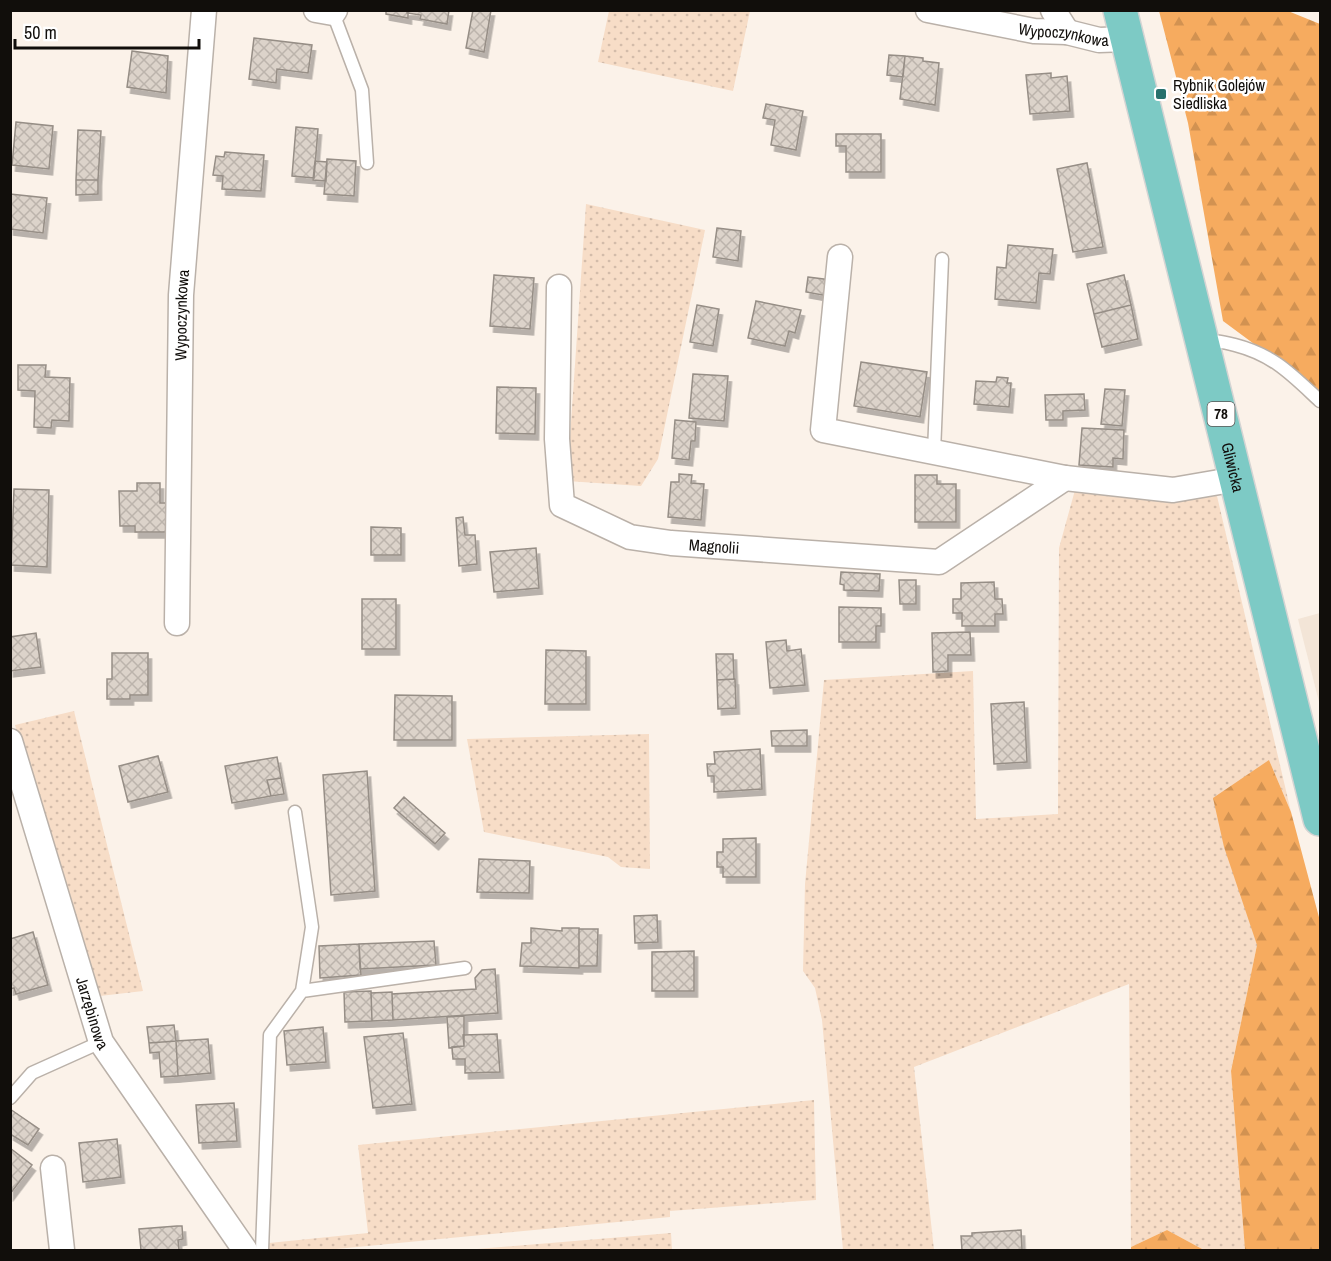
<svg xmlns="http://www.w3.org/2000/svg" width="1331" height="1261" viewBox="0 0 1331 1261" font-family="'Archivo Narrow',sans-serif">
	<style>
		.built { fill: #f3e5d7 }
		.grass { fill: url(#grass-dots) }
		.forest { fill: url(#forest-firs) }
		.building { fill: url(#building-cross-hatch); stroke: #968e86; stroke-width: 1.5; filter: url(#shadow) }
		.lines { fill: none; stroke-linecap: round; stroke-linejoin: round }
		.service-casing { stroke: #bab1a9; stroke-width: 15 }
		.minor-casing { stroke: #bab1a9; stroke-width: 27 }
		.primary-casing { stroke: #d4d4d3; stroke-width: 36 }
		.service { stroke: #fff; stroke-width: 12 }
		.minor { stroke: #fff; stroke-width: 24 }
		.primary { stroke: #7dcac5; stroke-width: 33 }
		.poi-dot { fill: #27716d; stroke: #fff; stroke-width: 2 }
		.labels { text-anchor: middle; stroke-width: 5; stroke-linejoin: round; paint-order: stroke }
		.shield { fill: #fff; stroke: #585654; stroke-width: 1.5 }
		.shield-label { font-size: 15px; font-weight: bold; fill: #110e0b }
		.street-label { font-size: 16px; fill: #110e0b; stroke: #fff }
		.poi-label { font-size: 16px; fill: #110e0b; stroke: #fff; text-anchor: start }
	</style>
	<defs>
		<pattern id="grass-dots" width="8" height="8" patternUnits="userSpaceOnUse" patternTransform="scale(1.5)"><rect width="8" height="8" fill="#f7ddc7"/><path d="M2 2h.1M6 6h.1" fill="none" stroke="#d3bcaa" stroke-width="1.8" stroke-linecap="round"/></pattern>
		<pattern id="forest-firs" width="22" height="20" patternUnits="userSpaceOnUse" patternTransform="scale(1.5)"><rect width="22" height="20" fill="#f6ab5f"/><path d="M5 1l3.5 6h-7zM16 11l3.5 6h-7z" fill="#d29251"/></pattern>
		<pattern id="building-cross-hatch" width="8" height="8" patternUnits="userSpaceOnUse" patternTransform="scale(1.5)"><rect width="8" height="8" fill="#dcd3ca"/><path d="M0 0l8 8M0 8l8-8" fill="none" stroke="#bcb4ac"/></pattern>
		<filter id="shadow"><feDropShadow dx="3.5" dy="6" stdDeviation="0" flood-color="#0004"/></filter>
	</defs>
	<rect width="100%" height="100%" fill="#fbf2e9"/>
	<path class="built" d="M 1320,613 L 1320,706 L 1298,619 Z"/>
	<path class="grass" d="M 609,11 L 750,11 L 733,91 L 598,62 Z
		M 586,204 L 705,230 L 658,459 L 641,486 L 567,481 Z
		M 1075,490 L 1176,500 L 1217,496 L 1291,812 L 1269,760 L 1257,945 L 1231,1071 L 1245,1250 L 1204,1250 L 1167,1230 L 1131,1247 L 1129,984 L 914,1067 L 934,1250 L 843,1250 L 822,1020 L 815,988 L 803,971 L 805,884 L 824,680 L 973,671 L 976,819 L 1058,814 L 1059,548 Z
		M 74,711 L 143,991 L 100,996 L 101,998 L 95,1000 L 15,725 Z
		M 649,734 L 650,869 L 621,867 L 608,857 L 484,832 L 467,739 Z
		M 814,1100 L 816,1200 L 670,1211 L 670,1217 L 326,1250 L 269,1250 L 269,1243 L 368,1233 L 358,1145 Z
		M 671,1233 L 672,1250 L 465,1250 Z"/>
	<path class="forest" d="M 1159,11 L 1288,11 L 1320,24 L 1320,393 L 1223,321 L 1188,123 Z
		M 1269,760 L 1291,812 L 1320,921 L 1320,1250 L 1245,1250 L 1231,1071 L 1257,945 L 1224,847 L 1213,798 Z
		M 1167,1230 L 1204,1250 L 1131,1250 L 1131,1247 Z"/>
	<path class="building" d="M 386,10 L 408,10 L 408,18 L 386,14 Z
		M 408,10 L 449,10 L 447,24 L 420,19 L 421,15 L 407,13 Z
		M 473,10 L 491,10 L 484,52 L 466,48 Z
		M 254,38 L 312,45 L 308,73 L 277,69 L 276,83 L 249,79 Z
		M 132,51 L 168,56 L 166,93 L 127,87 Z
		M 889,55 L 905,56 L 903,77 L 887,75 Z
		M 905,56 L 923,58 L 923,61 L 939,63 L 935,105 L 900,99 Z
		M 1051,73 L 1051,78 L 1067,76 L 1070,111 L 1030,114 L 1026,75 Z
		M 766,104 L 803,111 L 796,150 L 771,145 L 775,120 L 763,118 Z
		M 16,122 L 53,126 L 49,169 L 12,165 Z
		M 296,127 L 318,129 L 314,178 L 292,176 Z
		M 78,130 L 101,131 L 98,180 L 76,180 Z
		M 836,134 L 881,134 L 881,172 L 846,172 L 846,146 L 836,146 Z
		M 225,152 L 264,155 L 261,191 L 222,189 L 223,176 L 213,175 L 216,156 L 224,157 Z
		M 327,159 L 356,161 L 354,196 L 324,194 Z
		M 315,161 L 327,162 L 326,181 L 313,180 Z
		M 1087,163 L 1103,247 L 1073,252 L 1057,169 Z
		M 76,180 L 98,180 L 98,194 L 76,195 Z
		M 10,194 L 47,198 L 43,233 L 10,229 Z
		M 717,228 L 741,231 L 738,261 L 713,257 Z
		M 1008,245 L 1053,249 L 1050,274 L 1039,273 L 1036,303 L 995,299 L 997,267 L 1006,268 Z
		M 494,275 L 534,278 L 530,329 L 490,326 Z
		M 1124,275 L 1131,305 L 1094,314 L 1087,284 Z
		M 808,277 L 831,280 L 828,296 L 806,292 Z
		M 756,301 L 801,310 L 795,333 L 789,331 L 785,346 L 748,338 Z
		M 697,305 L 719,309 L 713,346 L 690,342 Z
		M 1131,305 L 1138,339 L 1102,347 L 1094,314 Z
		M 861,362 L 927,372 L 920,417 L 854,406 Z
		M 18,365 L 46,365 L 45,377 L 70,378 L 69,421 L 52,420 L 51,428 L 34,427 L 35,391 L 18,390 Z
		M 693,374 L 728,376 L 724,421 L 689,418 Z
		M 997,377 L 1008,378 L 1007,383 L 1011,383 L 1009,407 L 974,404 L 976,381 L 996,382 Z
		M 497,387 L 536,388 L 535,434 L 496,433 Z
		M 1105,389 L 1125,390 L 1122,426 L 1101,424 Z
		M 1084,394 L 1085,410 L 1063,411 L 1063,420 L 1046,420 L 1045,395 Z
		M 675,420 L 696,422 L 695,441 L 691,441 L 689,460 L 672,458 Z
		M 1082,428 L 1124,430 L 1123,459 L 1113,458 L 1113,467 L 1079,465 Z
		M 679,474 L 692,475 L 691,483 L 704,484 L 701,520 L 668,517 L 671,482 L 679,482 Z
		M 915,475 L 937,475 L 937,484 L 956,484 L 956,522 L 915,522 Z
		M 137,483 L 160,483 L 160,503 L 166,503 L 166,532 L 135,532 L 135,526 L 120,526 L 119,491 L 137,491 Z
		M 14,489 L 49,490 L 47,567 L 11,565 Z
		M 463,517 L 465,535 L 475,535 L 477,564 L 459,566 L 456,518 Z
		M 371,527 L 401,528 L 401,555 L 371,555 Z
		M 536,548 L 539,588 L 494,592 L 490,552 Z
		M 841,572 L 880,574 L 879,591 L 844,590 L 844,585 L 840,584 Z
		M 899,580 L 916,580 L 916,604 L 900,604 Z
		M 994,582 L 995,599 L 1002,599 L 1003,614 L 995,614 L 995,626 L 962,626 L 962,613 L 953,613 L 953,599 L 961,599 L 961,583 Z
		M 362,599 L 396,599 L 396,649 L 362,649 Z
		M 839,607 L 881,608 L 881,626 L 876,626 L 876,642 L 839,642 Z
		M 970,632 L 971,655 L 948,655 L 948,671 L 933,672 L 932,633 Z
		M 36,633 L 41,667 L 10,671 L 10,637 Z
		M 786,640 L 787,651 L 801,649 L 805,685 L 770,688 L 766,642 Z
		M 546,650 L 586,651 L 586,704 L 545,704 Z
		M 112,653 L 148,653 L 148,695 L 130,695 L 130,699 L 107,699 L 107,679 L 112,679 Z
		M 716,654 L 733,654 L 734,679 L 717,680 Z
		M 735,679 L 736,708 L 718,709 L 717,680 Z
		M 395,695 L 452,696 L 452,740 L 394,740 Z
		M 1024,702 L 1027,762 L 994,764 L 991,704 Z
		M 807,730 L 807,746 L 772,746 L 771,731 Z
		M 760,749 L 762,789 L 714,792 L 714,776 L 708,776 L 707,764 L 715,764 L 714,752 Z
		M 158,756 L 168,792 L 128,802 L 119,766 Z
		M 277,757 L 281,778 L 267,780 L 271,796 L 232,803 L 225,766 Z
		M 367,771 L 375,891 L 331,895 L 323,775 Z
		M 281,778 L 284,794 L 271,796 L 267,780 Z
		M 404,797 L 445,833 L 435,844 L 394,808 Z
		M 756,838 L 756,877 L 723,877 L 723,867 L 717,867 L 717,852 L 723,852 L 723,839 Z
		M 479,859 L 530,861 L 529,893 L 477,892 Z
		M 657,915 L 658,942 L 635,943 L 634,916 Z
		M 531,928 L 562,931 L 562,928 L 579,928 L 579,968 L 520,966 L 522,943 L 531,943 Z
		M 579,929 L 598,929 L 597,966 L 579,966 Z
		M 33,932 L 48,985 L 16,994 L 14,988 L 10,989 L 10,939 Z
		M 434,941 L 436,965 L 360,969 L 359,944 Z
		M 359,944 L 361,975 L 320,978 L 319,946 Z
		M 694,951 L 694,991 L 652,991 L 652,952 Z
		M 495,969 L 498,1013 L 393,1020 L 392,994 L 476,989 L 475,978 L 482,970 Z
		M 371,991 L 372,1021 L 345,1022 L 344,992 Z
		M 392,992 L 393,1020 L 372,1021 L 371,993 Z
		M 464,1016 L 464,1046 L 449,1048 L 447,1017 Z
		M 174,1025 L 176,1041 L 149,1043 L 147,1027 Z
		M 323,1027 L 326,1062 L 287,1065 L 284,1031 Z
		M 403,1033 L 412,1104 L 373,1108 L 364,1037 Z
		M 497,1034 L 500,1072 L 465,1073 L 465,1059 L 453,1059 L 452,1047 L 464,1046 L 463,1035 Z
		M 208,1039 L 211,1073 L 178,1076 L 176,1041 Z
		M 176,1041 L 178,1076 L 161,1077 L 159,1052 L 150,1053 L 149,1043 Z
		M 234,1103 L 237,1141 L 199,1143 L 196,1105 Z
		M 10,1109 L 39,1129 L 28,1145 L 10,1134 Z
		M 117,1139 L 121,1177 L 83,1182 L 79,1143 Z
		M 10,1148 L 32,1165 L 10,1194 Z
		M 177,1226 L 182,1226 L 183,1239 L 178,1240 L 179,1250 L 141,1250 L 139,1229 Z
		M 1021,1230 L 1022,1250 L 962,1250 L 961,1236 L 972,1236 L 972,1233 Z"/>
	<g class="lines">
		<defs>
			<path id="service" d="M 333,13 L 362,90 L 367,163
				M 1203,342 C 1215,340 1223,342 1235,345 C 1274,355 1292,375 1320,401
				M 934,452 L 942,259
				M 302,991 L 465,968
				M 10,1098 L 32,1073 L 101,1042
				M 262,1250 L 270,1035 L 302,991 L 312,927 L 295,812"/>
			<g id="minor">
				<path d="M 316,10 L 333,13 L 335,10"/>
				<path id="s1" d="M 928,10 L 1034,31 L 1067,32 L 1099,40 L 1127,39"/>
				<path d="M 1053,10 L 1067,32"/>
				<path d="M 840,257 L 823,430 L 1065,478 L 1173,490 L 1237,479"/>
				<path id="s2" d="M 559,287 L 557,439 L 562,505 L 630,537 L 671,543 L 939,562 L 1065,478"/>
				<path id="s3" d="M 177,623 L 181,295 L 204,10"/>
				<path id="s4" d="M 10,741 L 101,1042 L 245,1250"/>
				<path d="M 53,1168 L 62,1250"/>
			</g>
			<g id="primary">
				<path id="s5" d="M 1120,10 L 1320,819"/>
			</g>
		</defs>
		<use href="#service" class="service-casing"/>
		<use href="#minor" class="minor-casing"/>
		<use href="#primary" class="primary-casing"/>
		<use href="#service" class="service"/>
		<use href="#minor" class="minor"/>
		<use href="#primary" class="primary"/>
	</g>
	<rect class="poi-dot" x="1155" y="88" width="12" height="12" rx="3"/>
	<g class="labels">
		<rect class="shield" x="1207.5" y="402" width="27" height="24" rx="4.5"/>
		<g class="shield-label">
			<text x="1221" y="419">78</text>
		</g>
		<g class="street-label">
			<text dy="6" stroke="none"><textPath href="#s1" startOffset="138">Wypoczynkowa</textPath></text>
			<text dy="6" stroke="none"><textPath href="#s3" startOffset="308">Wypoczynkowa</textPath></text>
			<text dy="6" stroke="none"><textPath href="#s5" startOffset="471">Gliwicka</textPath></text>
			<text dy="6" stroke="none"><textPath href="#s2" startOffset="378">Magnolii</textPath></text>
			<text dy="6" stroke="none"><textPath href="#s4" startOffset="284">Jarzębinowa</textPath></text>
		</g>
		<g class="poi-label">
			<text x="1173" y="91">Rybnik Golejów<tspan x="1173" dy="18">Siedliska</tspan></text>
		</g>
	</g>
	<rect width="1331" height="1261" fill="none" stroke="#110e0b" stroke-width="24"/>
	<path d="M15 39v9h184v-9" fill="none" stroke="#110e0b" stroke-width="3"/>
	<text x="24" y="39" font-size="18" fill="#110e0b" stroke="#ffffff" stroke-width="4.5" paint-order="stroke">50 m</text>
</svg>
